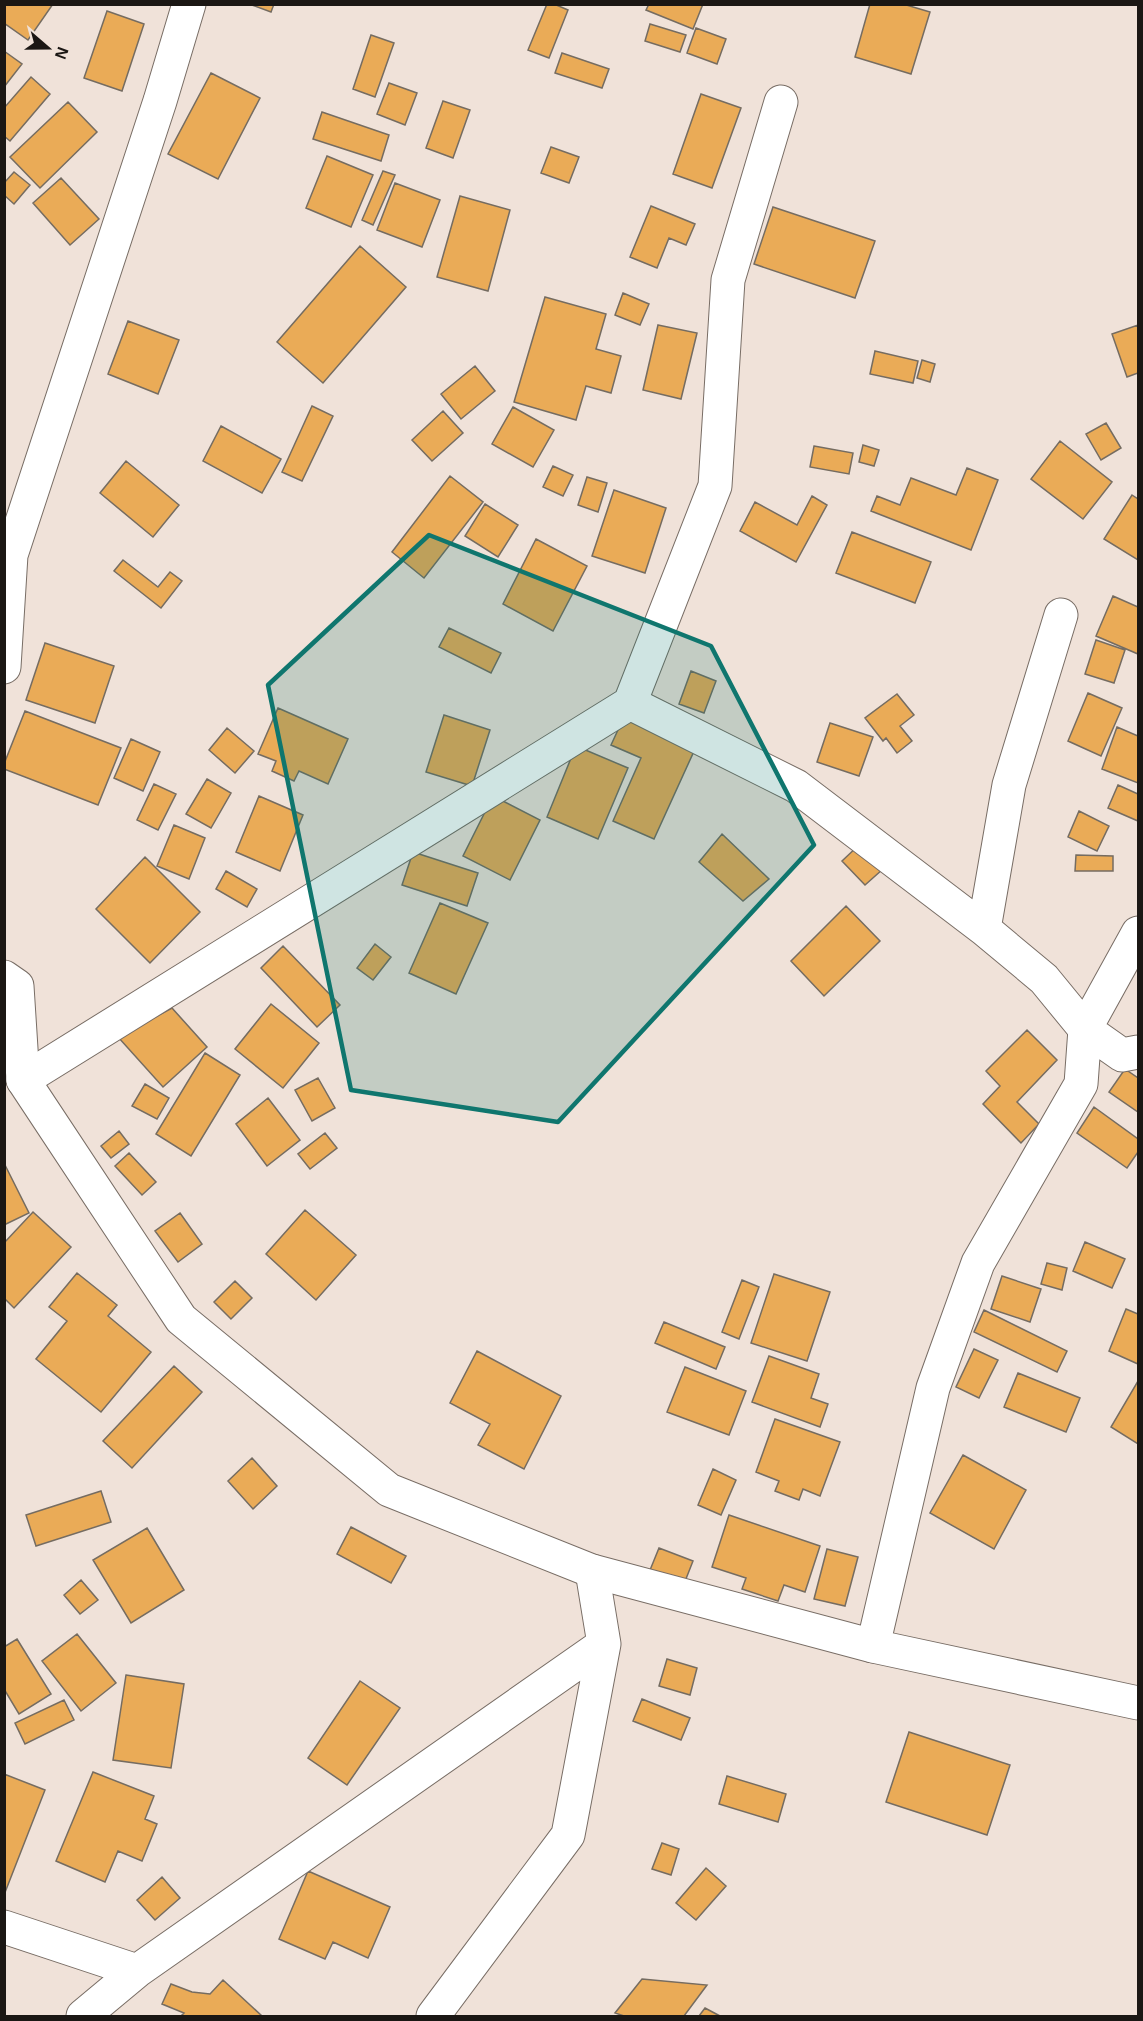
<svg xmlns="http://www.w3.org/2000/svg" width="1143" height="2021" viewBox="0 0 1143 2021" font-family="Arial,sans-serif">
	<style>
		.building { fill: #eaab57; stroke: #756c61; stroke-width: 1.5 }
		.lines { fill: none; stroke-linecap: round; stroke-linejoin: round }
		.minor-casing { stroke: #786d65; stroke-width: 35 }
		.tertiary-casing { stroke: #786d65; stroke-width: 35 }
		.minor { stroke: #fff; stroke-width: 33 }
		.tertiary { stroke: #fff; stroke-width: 33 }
		.marked { fill: #0f766e; fill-opacity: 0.2; stroke: #0f766e; stroke-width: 4.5; stroke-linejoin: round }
	</style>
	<rect width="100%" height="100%" fill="#f0e2d9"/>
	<path class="building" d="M 4,4 L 53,4 L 28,40 L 4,23 Z
		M 249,4 L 274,4 L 271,12 Z
		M 547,4 L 554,4 L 568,10 L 549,58 L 528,50 Z
		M 649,4 L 703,4 L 693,29 L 646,10 Z
		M 870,4 L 903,4 L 930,12 L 911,74 L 855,57 Z
		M 107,11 L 144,24 L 122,91 L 84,78 Z
		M 650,24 L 686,35 L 680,52 L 645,41 Z
		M 696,28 L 726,39 L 717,64 L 687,53 Z
		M 371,35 L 394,43 L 375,97 L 353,89 Z
		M 4,51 L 22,64 L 4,87 Z
		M 562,53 L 609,69 L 602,88 L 555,73 Z
		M 211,73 L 260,98 L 218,179 L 168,154 Z
		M 31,77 L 50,94 L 10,141 L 4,136 L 4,108 Z
		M 389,83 L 417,93 L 405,125 L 377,114 Z
		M 701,94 L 741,108 L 712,188 L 673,174 Z
		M 443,101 L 470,110 L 453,158 L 426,148 Z
		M 68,102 L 97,132 L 40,188 L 10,157 Z
		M 322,112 L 389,135 L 381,161 L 313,139 Z
		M 551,147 L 579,157 L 569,183 L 541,173 Z
		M 327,156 L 373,175 L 351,227 L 306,208 Z
		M 383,171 L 395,175 L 373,225 L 362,220 Z
		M 14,172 L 30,185 L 14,204 L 4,195 L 4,183 Z
		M 61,178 L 99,219 L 70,245 L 33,203 Z
		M 395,183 L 440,200 L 422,247 L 377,230 Z
		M 460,196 L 510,210 L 488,291 L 437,277 Z
		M 651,206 L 695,224 L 686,245 L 669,238 L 657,268 L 630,257 Z
		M 773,207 L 875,241 L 855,298 L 754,264 Z
		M 360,246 L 406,287 L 323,383 L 277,342 Z
		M 623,293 L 649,304 L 640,325 L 615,315 Z
		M 545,297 L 606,314 L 596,349 L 621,356 L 611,393 L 586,386 L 576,420 L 514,402 Z
		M 128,321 L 179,340 L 158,394 L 108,374 Z
		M 658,325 L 697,333 L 681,399 L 643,390 Z
		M 1138,325 L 1138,373 L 1127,377 L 1112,334 Z
		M 875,351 L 918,361 L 913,383 L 870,374 Z
		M 922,360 L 935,364 L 930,382 L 917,378 Z
		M 475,366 L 495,391 L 461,419 L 441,394 Z
		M 312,406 L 333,416 L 302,481 L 282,472 Z
		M 513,407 L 554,430 L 533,467 L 492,444 Z
		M 443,411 L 463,433 L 432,461 L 412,440 Z
		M 1106,423 L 1121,448 L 1101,460 L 1086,434 Z
		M 221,426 L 281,459 L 262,493 L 203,461 Z
		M 1060,441 L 1112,482 L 1083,519 L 1031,479 Z
		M 863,445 L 879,450 L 874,466 L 859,462 Z
		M 814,446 L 853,453 L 849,474 L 810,467 Z
		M 126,461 L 179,505 L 153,537 L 100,493 Z
		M 553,466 L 573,475 L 563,496 L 543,487 Z
		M 967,468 L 998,480 L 971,550 L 871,511 L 877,496 L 900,505 L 911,478 L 956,495 Z
		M 450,476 L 483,502 L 424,578 L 392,552 Z
		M 587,477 L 607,483 L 598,512 L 578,505 Z
		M 614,490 L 666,508 L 645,573 L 592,556 Z
		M 1132,495 L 1138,499 L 1138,560 L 1104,539 Z
		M 812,496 L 827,505 L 796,562 L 740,531 L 755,502 L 797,525 Z
		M 485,504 L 518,525 L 498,557 L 465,536 Z
		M 852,532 L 931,562 L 915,603 L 836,573 Z
		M 536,539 L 587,566 L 553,631 L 503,604 Z
		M 123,560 L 158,587 L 170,572 L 182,581 L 161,608 L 114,571 Z
		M 1113,596 L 1138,607 L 1138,654 L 1096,636 Z
		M 449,628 L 501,653 L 491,673 L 439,647 Z
		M 1096,640 L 1125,650 L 1114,683 L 1085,674 Z
		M 45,643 L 114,666 L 95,723 L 26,700 Z
		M 691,671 L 716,681 L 704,713 L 679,704 Z
		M 1088,693 L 1122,708 L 1101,756 L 1068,741 Z
		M 897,694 L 914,715 L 900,726 L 912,741 L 897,753 L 886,738 L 883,741 L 865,718 Z
		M 278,708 L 348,739 L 328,784 L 299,771 L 294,781 L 272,771 L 276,761 L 258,754 Z
		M 25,711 L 121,748 L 98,805 L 4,769 L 4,764 Z
		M 444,715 L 490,730 L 472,786 L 426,772 Z
		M 624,717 L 695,749 L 654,839 L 613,821 L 641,758 L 611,745 Z
		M 830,723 L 873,737 L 859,776 L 817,762 Z
		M 1117,727 L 1138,736 L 1138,783 L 1102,769 Z
		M 227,728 L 254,751 L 235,773 L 209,750 Z
		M 131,739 L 160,752 L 143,791 L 114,778 Z
		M 576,746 L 628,768 L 598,839 L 547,817 Z
		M 207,779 L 231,793 L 211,828 L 186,814 Z
		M 154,784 L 176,794 L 158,830 L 137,820 Z
		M 1118,785 L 1138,794 L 1138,821 L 1108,808 Z
		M 259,796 L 303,815 L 280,871 L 236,852 Z
		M 493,796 L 540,820 L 510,880 L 463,856 Z
		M 1079,811 L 1109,826 L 1097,851 L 1068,837 Z
		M 174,825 L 205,838 L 189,879 L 157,866 Z
		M 722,834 L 769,879 L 743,901 L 699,862 Z
		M 860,844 L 883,869 L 865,885 L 842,861 Z
		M 413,852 L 478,873 L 467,906 L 402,885 Z
		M 1076,855 L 1113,856 L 1113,871 L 1075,871 Z
		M 145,857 L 200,912 L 150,963 L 96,909 Z
		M 226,871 L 257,889 L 247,907 L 216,889 Z
		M 440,903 L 488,923 L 456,994 L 409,973 Z
		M 846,906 L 880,941 L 824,996 L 791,961 Z
		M 375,944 L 391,957 L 373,980 L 357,968 Z
		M 283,946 L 340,1005 L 317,1027 L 261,968 Z
		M 271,1004 L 319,1043 L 283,1088 L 235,1049 Z
		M 172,1008 L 207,1047 L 163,1087 L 118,1037 Z
		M 1027,1030 L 1057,1060 L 1017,1102 L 1039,1124 L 1021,1143 L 983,1104 L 1000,1086 L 986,1071 Z
		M 205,1053 L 240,1075 L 191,1156 L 156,1134 Z
		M 1125,1069 L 1138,1078 L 1138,1112 L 1109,1092 Z
		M 318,1078 L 335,1108 L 312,1121 L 295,1090 Z
		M 145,1084 L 169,1098 L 157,1119 L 132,1106 Z
		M 268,1098 L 300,1140 L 267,1166 L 236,1124 Z
		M 1094,1107 L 1138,1139 L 1138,1152 L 1127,1168 L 1077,1133 Z
		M 119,1131 L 129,1144 L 111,1158 L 101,1146 Z
		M 325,1133 L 337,1148 L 310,1169 L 298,1154 Z
		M 129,1153 L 156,1182 L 142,1195 L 115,1166 Z
		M 4,1163 L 29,1213 L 4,1225 Z
		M 305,1210 L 356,1255 L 316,1300 L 266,1254 Z
		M 33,1212 L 71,1247 L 14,1308 L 4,1298 L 4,1243 Z
		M 180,1213 L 202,1244 L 178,1262 L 155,1231 Z
		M 1085,1242 L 1125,1259 L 1112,1288 L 1073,1271 Z
		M 1047,1263 L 1067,1268 L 1062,1290 L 1041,1284 Z
		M 77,1273 L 117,1305 L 108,1316 L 151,1352 L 101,1412 L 36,1359 L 67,1321 L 49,1307 Z
		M 774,1274 L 830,1292 L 807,1361 L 751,1343 Z
		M 1002,1276 L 1041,1289 L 1030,1322 L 991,1309 Z
		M 742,1280 L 759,1287 L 739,1339 L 722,1332 Z
		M 235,1281 L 252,1298 L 231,1319 L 214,1302 Z
		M 1126,1309 L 1138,1314 L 1138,1364 L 1109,1351 Z
		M 984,1310 L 1067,1351 L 1057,1372 L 974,1332 Z
		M 664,1322 L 725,1347 L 716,1369 L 655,1343 Z
		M 974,1349 L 998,1360 L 979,1398 L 956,1387 Z
		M 477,1351 L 561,1396 L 524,1469 L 478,1445 L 490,1424 L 450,1403 Z
		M 769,1356 L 819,1374 L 811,1398 L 828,1404 L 820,1427 L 752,1402 Z
		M 174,1366 L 202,1392 L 132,1468 L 103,1441 Z
		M 685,1367 L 746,1391 L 729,1435 L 667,1412 Z
		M 1018,1373 L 1080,1398 L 1066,1432 L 1004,1407 Z
		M 1138,1381 L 1138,1444 L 1111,1427 Z
		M 775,1419 L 840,1442 L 820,1496 L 803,1489 L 799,1500 L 775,1491 L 779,1481 L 756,1472 Z
		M 963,1455 L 1026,1490 L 994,1549 L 930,1513 Z
		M 252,1458 L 277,1486 L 253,1509 L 228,1481 Z
		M 713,1469 L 736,1480 L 721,1515 L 698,1505 Z
		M 101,1491 L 111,1522 L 36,1546 L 26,1515 Z
		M 729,1515 L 820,1546 L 805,1592 L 784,1585 L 778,1601 L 742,1589 L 746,1578 L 712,1567 Z
		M 351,1527 L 406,1556 L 391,1583 L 337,1554 Z
		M 147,1528 L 184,1590 L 131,1623 L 93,1560 Z
		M 659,1548 L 693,1561 L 682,1589 L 648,1575 Z
		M 827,1549 L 858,1557 L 845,1606 L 814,1599 Z
		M 81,1580 L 98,1600 L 80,1614 L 64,1595 Z
		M 77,1634 L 116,1683 L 81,1711 L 42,1661 Z
		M 17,1639 L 51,1694 L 19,1714 L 4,1689 L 4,1647 Z
		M 667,1659 L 697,1668 L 690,1695 L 659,1686 Z
		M 126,1675 L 184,1684 L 171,1768 L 113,1760 Z
		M 360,1681 L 400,1708 L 347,1785 L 308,1758 Z
		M 642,1699 L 690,1718 L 681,1740 L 633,1721 Z
		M 64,1700 L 74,1720 L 25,1744 L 15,1723 Z
		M 909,1732 L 1010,1765 L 987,1835 L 886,1802 Z
		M 93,1772 L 154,1796 L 145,1819 L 157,1824 L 142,1861 L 118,1851 L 105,1882 L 56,1861 Z
		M 4,1774 L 45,1790 L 4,1895 Z
		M 727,1776 L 786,1794 L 778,1822 L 719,1804 Z
		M 662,1843 L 679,1849 L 671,1875 L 652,1869 Z
		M 706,1868 L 726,1886 L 696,1920 L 676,1903 Z
		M 308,1871 L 390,1907 L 368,1958 L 333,1942 L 325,1959 L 279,1939 Z
		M 162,1877 L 180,1898 L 155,1920 L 137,1900 Z
		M 642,1979 L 707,1985 L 684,2016 L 624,2016 L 615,2013 Z
		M 223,1980 L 262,2016 L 181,2016 L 184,2013 L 162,2004 L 171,1984 L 192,1992 L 210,1994 Z
		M 705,2008 L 720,2016 L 699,2016 Z"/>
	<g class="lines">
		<defs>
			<path id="minor" d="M 781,102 L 728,280 L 715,486 L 630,703 L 796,786 L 984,929 L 1044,979 L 1085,1029 L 1122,1055 L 1138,1052
				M 4,667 L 11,555 L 160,101 L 189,4
				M 984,929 L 1009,785 L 1061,615
				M 23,1080 L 630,703
				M 873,1646 L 933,1388 L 978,1263 L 1081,1084 L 1085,1029 L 1138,933
				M 4,1927 L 137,1971
				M 83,2016 L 137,1971 L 604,1644
				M 433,2016 L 568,1835 L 604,1644 L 592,1571"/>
			<path id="tertiary" d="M 4,977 L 17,986 L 23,1080 L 181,1319 L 389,1490 L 592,1571 L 873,1646 L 1138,1703"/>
		</defs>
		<use href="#minor" class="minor-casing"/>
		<use href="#tertiary" class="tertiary-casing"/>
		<use href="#minor" class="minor"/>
		<use href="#tertiary" class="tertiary"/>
	</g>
	<path class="marked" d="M 429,535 L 711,646 L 814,845 L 558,1122 L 351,1090 L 268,685 Z"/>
	<rect width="1143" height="2021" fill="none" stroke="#1b1714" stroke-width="12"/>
	<g transform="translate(48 48) rotate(110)" stroke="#f0e2d9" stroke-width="4.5" paint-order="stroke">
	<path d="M0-4.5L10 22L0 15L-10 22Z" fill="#1b1714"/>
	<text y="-9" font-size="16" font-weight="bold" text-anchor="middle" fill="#1b1714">N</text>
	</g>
</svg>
